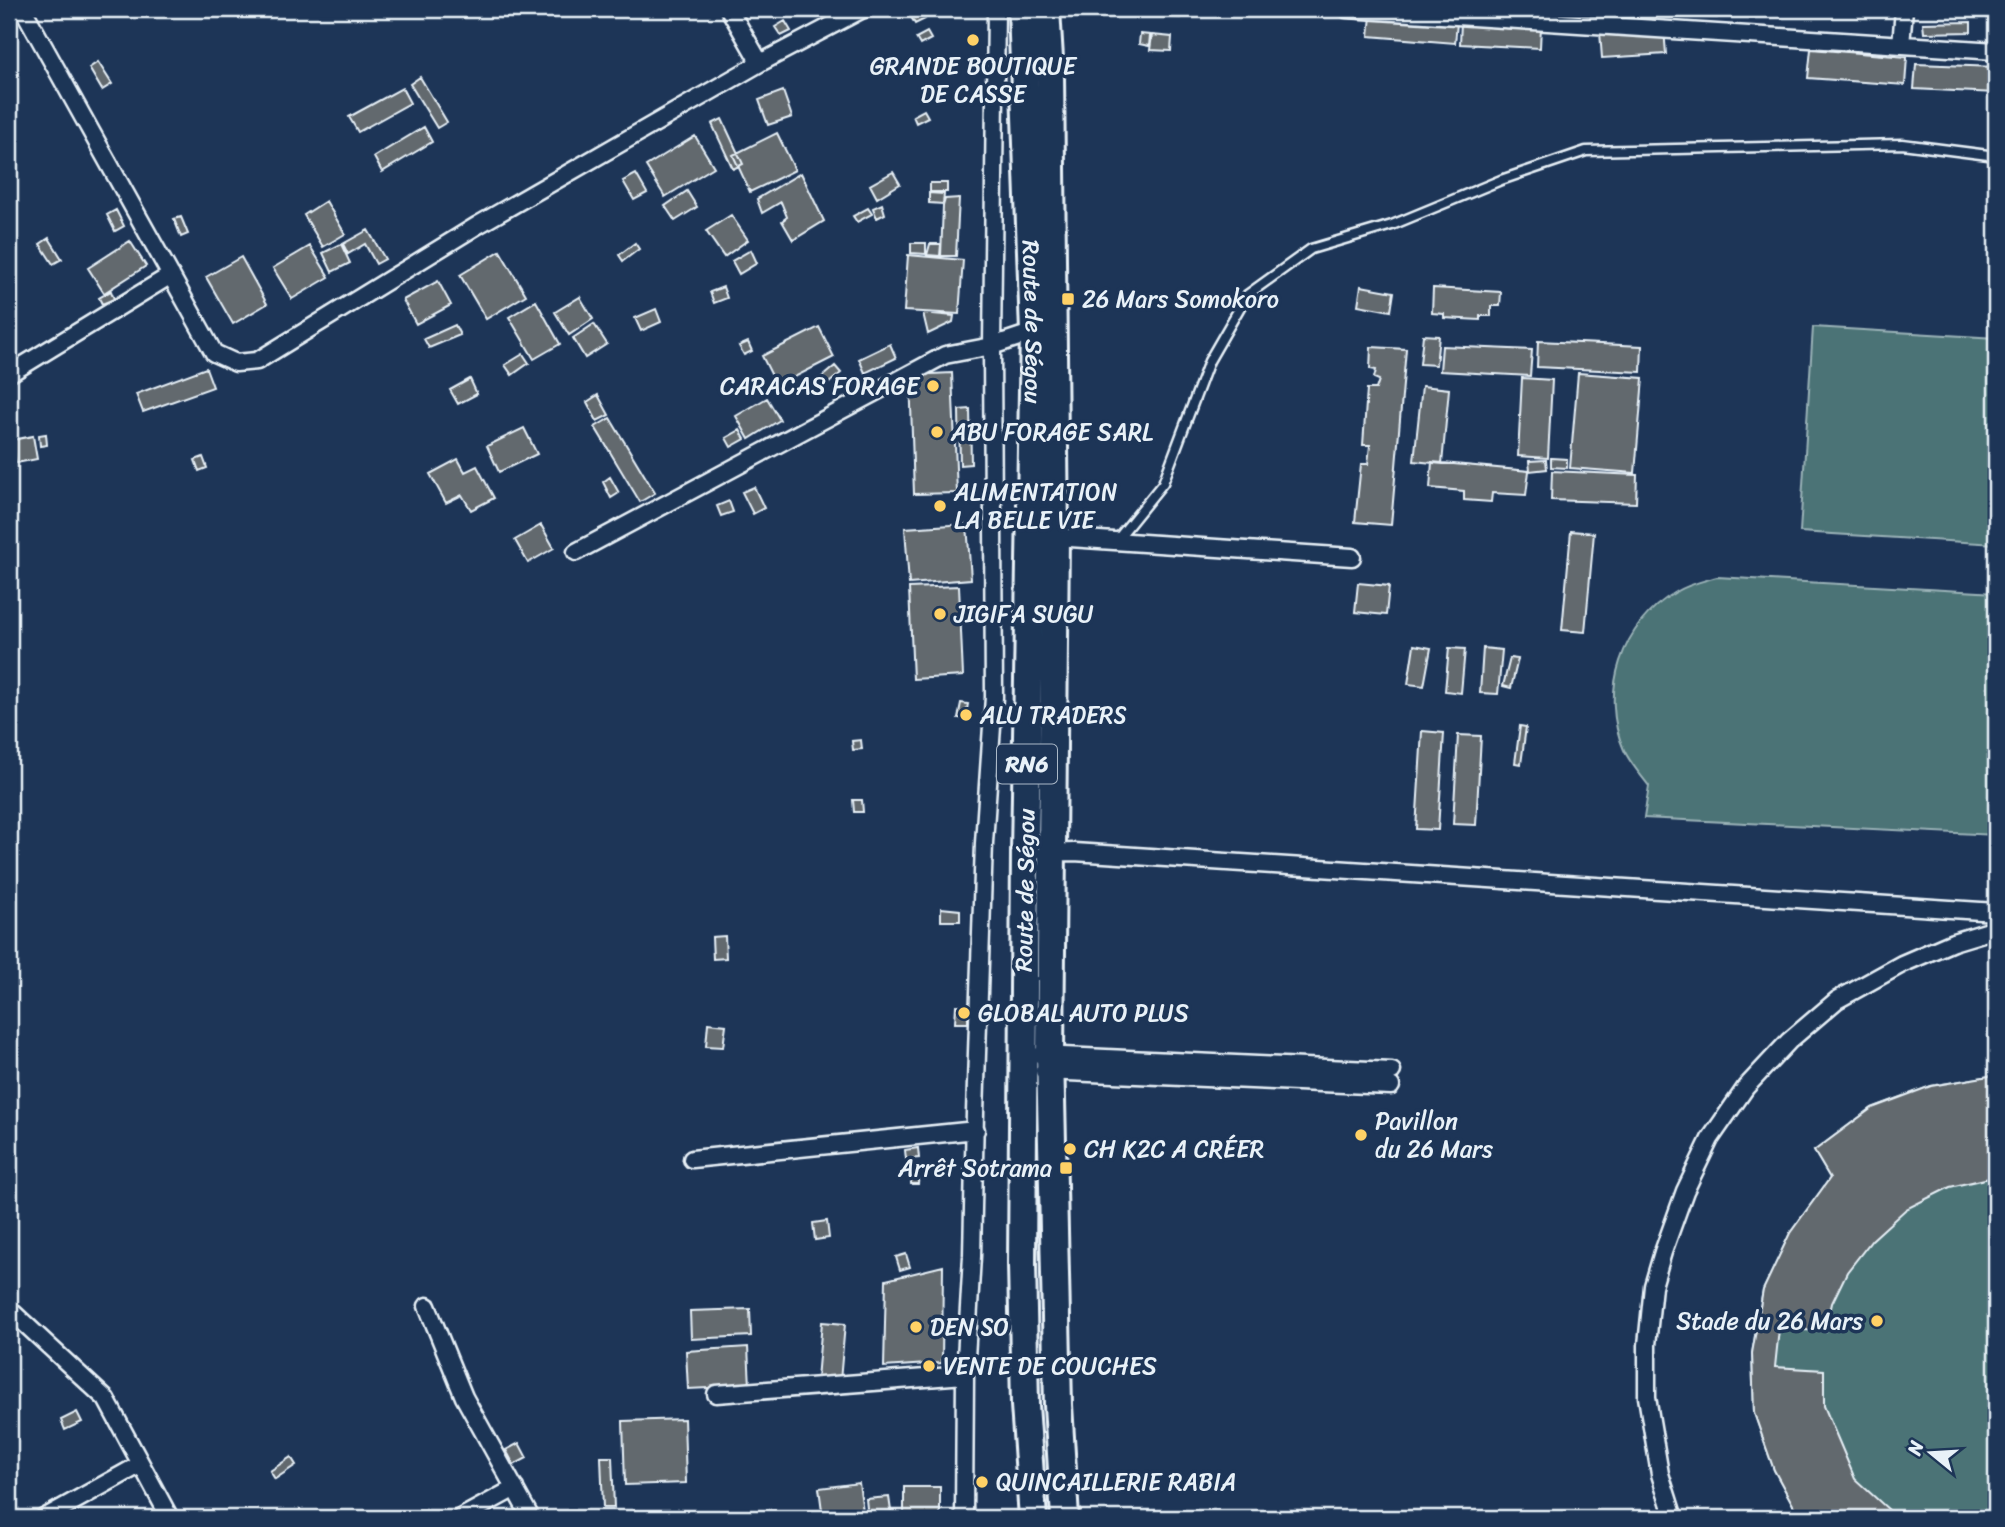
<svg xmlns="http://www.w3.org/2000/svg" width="2005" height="1527" viewBox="0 0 2005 1527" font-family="Sriracha,sans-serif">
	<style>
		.green { fill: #4c7376; stroke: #9ab2b7; stroke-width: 2 }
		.building { fill: #62696e; stroke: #e8f1f8; stroke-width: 2 }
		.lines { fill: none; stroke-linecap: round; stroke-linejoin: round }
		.service-casing { stroke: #e8f1f8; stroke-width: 13 }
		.minor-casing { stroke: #e8f1f8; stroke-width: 21 }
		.trunk-casing { stroke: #e8f1f8; stroke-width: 32 }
		.service { stroke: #1d3557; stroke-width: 8 }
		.minor { stroke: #1d3557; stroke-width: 16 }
		.trunk { stroke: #1d3557; stroke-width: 26 }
		.poi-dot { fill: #ffd166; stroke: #1d3557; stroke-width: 2.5 }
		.labels { text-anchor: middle; stroke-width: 7; stroke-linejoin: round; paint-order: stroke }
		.shield { fill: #1d3557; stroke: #abb9c8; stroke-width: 2 }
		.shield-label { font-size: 23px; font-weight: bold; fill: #e8f1f8 }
		.poi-label { font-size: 24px; fill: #e8f1f8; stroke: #1d3557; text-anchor: start }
		.street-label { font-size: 24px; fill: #e8f1f8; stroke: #1d3557 }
	</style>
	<rect width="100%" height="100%" fill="#1d3557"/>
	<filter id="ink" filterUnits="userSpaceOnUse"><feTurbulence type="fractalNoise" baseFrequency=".0143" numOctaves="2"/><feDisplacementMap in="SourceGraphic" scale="14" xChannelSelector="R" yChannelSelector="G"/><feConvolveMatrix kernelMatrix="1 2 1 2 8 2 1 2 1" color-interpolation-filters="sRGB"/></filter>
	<g filter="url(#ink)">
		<path class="green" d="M 1813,327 L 1996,338 L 1996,544 L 1800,532 Z
			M 1717,577 L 1996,593 L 1996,835 L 1644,818 L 1649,786 C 1640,774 1630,763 1624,750 C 1599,693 1621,623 1676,592 C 1689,584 1703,581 1717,577 Z
			M 1996,1075 L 1996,1518 L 1794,1518 L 1798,1514 L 1774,1470 L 1754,1413 L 1752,1353 L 1763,1290 L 1790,1233 L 1830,1178 L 1814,1151 L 1872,1108 L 1931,1086 Z"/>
		<path class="building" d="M 920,9 L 925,19 L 915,24 L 910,15 Z
			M 1158,9 L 1181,9 L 1180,18 L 1157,16 Z
			M 1635,9 L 1718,9 L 1717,18 L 1634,13 Z
			M 1371,16 L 1457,23 L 1455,43 L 1369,36 Z
			M 785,21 L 791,31 L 781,36 L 775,27 Z
			M 1461,22 L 1541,26 L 1540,48 L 1460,44 Z
			M 1971,22 L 1971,32 L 1924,33 L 1923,23 Z
			M 1664,29 L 1666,54 L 1602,58 L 1600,32 Z
			M 927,32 L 931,39 L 920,45 L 916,38 Z
			M 1140,34 L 1150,35 L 1149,46 L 1139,44 Z
			M 1152,35 L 1172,37 L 1171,51 L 1150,50 Z
			M 1811,49 L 1907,57 L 1905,85 L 1808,78 Z
			M 98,62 L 112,84 L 102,90 L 89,68 Z
			M 1916,64 L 1996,67 L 1996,93 L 1914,89 Z
			M 420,77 L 447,122 L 437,128 L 410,84 Z
			M 402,88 L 410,103 L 358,132 L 349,117 Z
			M 783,91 L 792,117 L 768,125 L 759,100 Z
			M 924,110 L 928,117 L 916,123 L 913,116 Z
			M 722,119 L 743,164 L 733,169 L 712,124 Z
			M 424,127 L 432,142 L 382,172 L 374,157 Z
			M 777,133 L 795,170 L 750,192 L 733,155 Z
			M 695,136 L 714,167 L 665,197 L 646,166 Z
			M 893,172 L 900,184 L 877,198 L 870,185 Z
			M 801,173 L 824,221 L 793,240 L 782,221 L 787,217 L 781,202 L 762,213 L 757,199 Z
			M 636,174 L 647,193 L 634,200 L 623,181 Z
			M 930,183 L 947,183 L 947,192 L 930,192 Z
			M 687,191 L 697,207 L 675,221 L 665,206 Z
			M 929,193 L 944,194 L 943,204 L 929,203 Z
			M 959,198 L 956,256 L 941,256 L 943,206 L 945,199 Z
			M 326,201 L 345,234 L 323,247 L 304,215 Z
			M 882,204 L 885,214 L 877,218 L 873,208 Z
			M 868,208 L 872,214 L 857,222 L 853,216 Z
			M 116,210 L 124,226 L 115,231 L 107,215 Z
			M 731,215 L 748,240 L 724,257 L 706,231 Z
			M 181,217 L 188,234 L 181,237 L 174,219 Z
			M 368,230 L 385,259 L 376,264 L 365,244 L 348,254 L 343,244 Z
			M 49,238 L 62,259 L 53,264 L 40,244 Z
			M 130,241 L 146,266 L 104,293 L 88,268 Z
			M 635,243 L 639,249 L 623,261 L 619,255 Z
			M 911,243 L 926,243 L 926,254 L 911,253 Z
			M 341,244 L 350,263 L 332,272 L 323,253 Z
			M 930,244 L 941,244 L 940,256 L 927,255 Z
			M 310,246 L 329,277 L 292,299 L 273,268 Z
			M 751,250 L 757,263 L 739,274 L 732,261 Z
			M 500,251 L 526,295 L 486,319 L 460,275 Z
			M 908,255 L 963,260 L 959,314 L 904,311 Z
			M 241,257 L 267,304 L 233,324 L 206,277 Z
			M 438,281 L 451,305 L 416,324 L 403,300 Z
			M 1361,286 L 1394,292 L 1391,311 L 1358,305 Z
			M 723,287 L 727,298 L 714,303 L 710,292 Z
			M 1433,288 L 1501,292 L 1500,306 L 1491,306 L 1491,316 L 1480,316 L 1480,320 L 1444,318 L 1444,314 L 1432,313 Z
			M 111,291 L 114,299 L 102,304 L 99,298 Z
			M 580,297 L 593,319 L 569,335 L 555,312 Z
			M 536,301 L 560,344 L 534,359 L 509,317 Z
			M 656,309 L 661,322 L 641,331 L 635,318 Z
			M 923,313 L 954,316 L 953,322 L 928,334 Z
			M 594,324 L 607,344 L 585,358 L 573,338 Z
			M 455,325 L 460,335 L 429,348 L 424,339 Z
			M 819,327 L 834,357 L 777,386 L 762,356 Z
			M 1423,335 L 1439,336 L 1436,365 L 1420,364 Z
			M 1538,341 L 1642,346 L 1641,372 L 1537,367 Z
			M 748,342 L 752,351 L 744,355 L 739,346 Z
			M 890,344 L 896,358 L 865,373 L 859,359 Z
			M 1442,346 L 1532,350 L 1530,376 L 1440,371 Z
			M 1371,347 L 1406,349 L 1391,525 L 1355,522 L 1361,464 L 1368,464 L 1370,445 L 1363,445 L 1367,389 L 1376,389 L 1379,380 L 1374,378 L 1376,370 L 1370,369 Z
			M 523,354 L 529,363 L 512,375 L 505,365 Z
			M 835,366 L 841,373 L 817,393 L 811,386 Z
			M 206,368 L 213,387 L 143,412 L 136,394 Z
			M 952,373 L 957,493 L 914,494 L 910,375 Z
			M 1578,373 L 1643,378 L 1635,473 L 1570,468 Z
			M 1522,378 L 1552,380 L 1548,458 L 1518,456 Z
			M 470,379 L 477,394 L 458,404 L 450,390 Z
			M 1422,386 L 1449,389 L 1442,464 L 1414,461 Z
			M 598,395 L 609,415 L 597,421 L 587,402 Z
			M 767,398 L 780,420 L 749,439 L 736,416 Z
			M 970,409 L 971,464 L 960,465 L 959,410 Z
			M 610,418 L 655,493 L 640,502 L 595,427 Z
			M 524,428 L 537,454 L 499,472 L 487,446 Z
			M 740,430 L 745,439 L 731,447 L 726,438 Z
			M 46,434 L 47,445 L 40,446 L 39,435 Z
			M 33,436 L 37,459 L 16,463 L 12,440 Z
			M 203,457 L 207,468 L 199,471 L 195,460 Z
			M 1551,458 L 1567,459 L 1567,468 L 1551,467 Z
			M 458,459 L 465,472 L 477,466 L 494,498 L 471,510 L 462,495 L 446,503 L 430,474 Z
			M 1546,460 L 1547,469 L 1530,471 L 1529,461 Z
			M 1432,462 L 1529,471 L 1526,495 L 1492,493 L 1491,502 L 1464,500 L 1464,491 L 1430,488 Z
			M 1552,471 L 1637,475 L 1636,503 L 1551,500 Z
			M 610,477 L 619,493 L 611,498 L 603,482 Z
			M 754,487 L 764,508 L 753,514 L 742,492 Z
			M 729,501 L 733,512 L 721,516 L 717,506 Z
			M 967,524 L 971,579 L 909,584 L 905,528 Z
			M 541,525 L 554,548 L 528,563 L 515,540 Z
			M 1571,531 L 1594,533 L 1585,632 L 1562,630 Z
			M 1358,583 L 1389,586 L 1386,615 L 1355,612 Z
			M 959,586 L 963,676 L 913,679 L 909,588 Z
			M 1414,645 L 1431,648 L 1424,686 L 1408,684 Z
			M 1449,648 L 1465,649 L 1461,693 L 1445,691 Z
			M 1483,648 L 1502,650 L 1498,694 L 1480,693 Z
			M 1510,658 L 1518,659 L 1511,688 L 1503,686 Z
			M 961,703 L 968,704 L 965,719 L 958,718 Z
			M 1520,726 L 1526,727 L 1521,764 L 1515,763 Z
			M 1422,731 L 1444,733 L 1438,830 L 1416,829 Z
			M 1458,735 L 1481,736 L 1476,825 L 1453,824 Z
			M 861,740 L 862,749 L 853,750 L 852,741 Z
			M 853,800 L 862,800 L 863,812 L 854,812 Z
			M 941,908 L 960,910 L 960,921 L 941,921 Z
			M 725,936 L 726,958 L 713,959 L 712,937 Z
			M 956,1005 L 968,1006 L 968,1023 L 955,1023 Z
			M 708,1023 L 726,1025 L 723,1047 L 706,1046 Z
			M 1995,1075 L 1996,1075 L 1996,1179 L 1989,1178 L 1950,1187 L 1906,1209 L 1872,1240 L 1847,1272 L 1832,1303 L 1826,1331 L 1779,1329 L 1775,1367 L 1824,1370 L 1824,1406 L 1855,1479 L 1890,1511 L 1901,1518 L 1794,1518 L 1798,1514 L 1774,1470 L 1754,1413 L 1752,1353 L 1763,1290 L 1790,1233 L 1830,1178 L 1814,1151 L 1872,1108 L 1931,1086 Z
			M 918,1148 L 919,1158 L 906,1159 L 905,1150 Z
			M 911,1173 L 919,1174 L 918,1184 L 911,1184 Z
			M 827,1221 L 829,1238 L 815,1240 L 813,1223 Z
			M 906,1254 L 910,1267 L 900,1270 L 896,1257 Z
			M 943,1266 L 942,1363 L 884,1367 L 886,1280 Z
			M 750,1309 L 751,1336 L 691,1339 L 690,1311 Z
			M 822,1322 L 845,1324 L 840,1381 L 817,1379 Z
			M 748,1347 L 750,1386 L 688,1389 L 686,1351 Z
			M 77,1412 L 82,1422 L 65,1430 L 61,1420 Z
			M 684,1419 L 686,1483 L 625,1485 L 623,1421 Z
			M 519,1443 L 527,1458 L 514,1465 L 506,1450 Z
			M 291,1457 L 296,1465 L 275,1479 L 270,1471 Z
			M 601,1457 L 612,1457 L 614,1508 L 603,1508 Z
			M 859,1483 L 864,1518 L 823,1518 L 819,1488 Z
			M 904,1487 L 940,1487 L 940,1518 L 904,1518 Z
			M 889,1497 L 892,1518 L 868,1518 L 866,1499 Z"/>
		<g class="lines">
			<defs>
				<path id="service" d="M 1116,541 L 1163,483 L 1209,361 L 1247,295 L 1311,249 L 1392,225 L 1501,180 L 1586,151 L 1902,144 L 1996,156"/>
				<path id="minor" d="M 23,9 L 214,353 L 236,363 L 257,361 L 478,225 L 760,63 L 863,9
					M 729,9 L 760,63
					M 1347,9 L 1996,51
					M 1901,45 L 1904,9
					M 9,374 L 171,275
					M 1055,537 L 1352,557
					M 576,552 L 945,355 L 992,346 L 1034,332
					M 1045,853 L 1074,852 L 1996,912
					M 1041,1055 L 1392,1071
					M 1044,1071 L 1391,1086
					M 692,1159 L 976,1130
					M 427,1306 L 464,1397 L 531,1518
					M 9,1309 L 106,1399 L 170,1518
					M 716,1394 L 965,1375
					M 44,1518 L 141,1464
					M 460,1518 L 515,1488
					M 964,1518 L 965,1375 L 972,1256 L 975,1113 L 984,843 L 994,697 L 992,346 L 996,9
					M 1674,1518 L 1660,1474 L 1647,1397 L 1647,1345 L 1653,1286 L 1663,1252 L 1685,1191 L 1710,1139 L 1746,1087 L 1789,1041 L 1837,1000 L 1902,964 L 1953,942 L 1996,929"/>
				<g id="trunk">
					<path id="s1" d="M 1022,9 L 1034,332 L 1025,853 L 1022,1264 L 1025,1405 L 1033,1518"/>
					<path d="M 1046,9 L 1050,75 L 1055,537 L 1050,1055 L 1058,1405 L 1065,1518"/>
				</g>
			</defs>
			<use href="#service" class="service-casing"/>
			<use href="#minor" class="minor-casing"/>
			<use href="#trunk" class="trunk-casing"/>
			<use href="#service" class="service"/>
			<use href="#minor" class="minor"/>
			<use href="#trunk" class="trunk"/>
		</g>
	</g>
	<g class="poi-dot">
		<circle cx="973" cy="40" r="7"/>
		<rect x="1061" y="292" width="14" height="14" rx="3.5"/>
		<circle cx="933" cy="386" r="7"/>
		<circle cx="937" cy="432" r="7"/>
		<circle cx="940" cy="506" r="7"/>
		<circle cx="940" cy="614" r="7"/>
		<circle cx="966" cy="715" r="7"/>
		<circle cx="964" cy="1013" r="7"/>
		<circle cx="1361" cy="1135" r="7"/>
		<circle cx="1070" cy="1149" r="7"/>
		<rect x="1059" y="1161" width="14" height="14" rx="3.5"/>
		<circle cx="1877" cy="1321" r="7"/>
		<circle cx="916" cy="1327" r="7"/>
		<circle cx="929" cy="1366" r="7"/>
		<circle cx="982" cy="1482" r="7"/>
	</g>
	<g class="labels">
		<rect class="shield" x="997" y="744.5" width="60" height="39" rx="5"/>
		<g class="shield-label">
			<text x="1027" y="772">RN6</text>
		</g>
		<g class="poi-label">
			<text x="973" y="74" text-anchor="middle">GRANDE BOUTIQUE<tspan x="973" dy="28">DE CASSE</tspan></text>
			<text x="1082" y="307">26 Mars Somokoro</text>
			<text x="919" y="394" text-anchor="end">CARACAS FORAGE</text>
			<text x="951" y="440">ABU FORAGE SARL</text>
			<text x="954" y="500">ALIMENTATION<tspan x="954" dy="28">LA BELLE VIE</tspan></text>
			<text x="954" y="622">JIGIFA SUGU</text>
			<text x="980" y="723">ALU TRADERS</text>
			<text x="978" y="1021">GLOBAL AUTO PLUS</text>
			<text x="1375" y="1129">Pavillon<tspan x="1375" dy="28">du 26 Mars</tspan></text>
			<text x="1084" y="1157">CH K2C A CRÉER</text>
			<text x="1052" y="1176" text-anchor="end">Arrêt Sotrama</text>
			<text x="1863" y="1329" text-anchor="end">Stade du 26 Mars</text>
			<text x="930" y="1335">DEN SO</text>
			<text x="943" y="1374">VENTE DE COUCHES</text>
			<text x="996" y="1490">QUINCAILLERIE RABIA</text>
		</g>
		<g class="street-label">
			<text dy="8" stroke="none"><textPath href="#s1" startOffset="313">Route de Ségou</textPath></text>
			<text transform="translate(1025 890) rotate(-89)" y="8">Route de Ségou</text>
		</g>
	</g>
	<rect width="2005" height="1527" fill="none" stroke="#1d3557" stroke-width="35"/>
	<rect x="18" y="18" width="1970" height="1492" fill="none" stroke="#e8f1f8" stroke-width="2.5" filter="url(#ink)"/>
	<g transform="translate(1931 1453) rotate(288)" stroke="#1d3557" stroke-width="5" paint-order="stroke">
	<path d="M0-5L12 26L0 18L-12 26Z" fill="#e8f1f8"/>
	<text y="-10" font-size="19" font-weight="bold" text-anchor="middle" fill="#e8f1f8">N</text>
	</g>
</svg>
